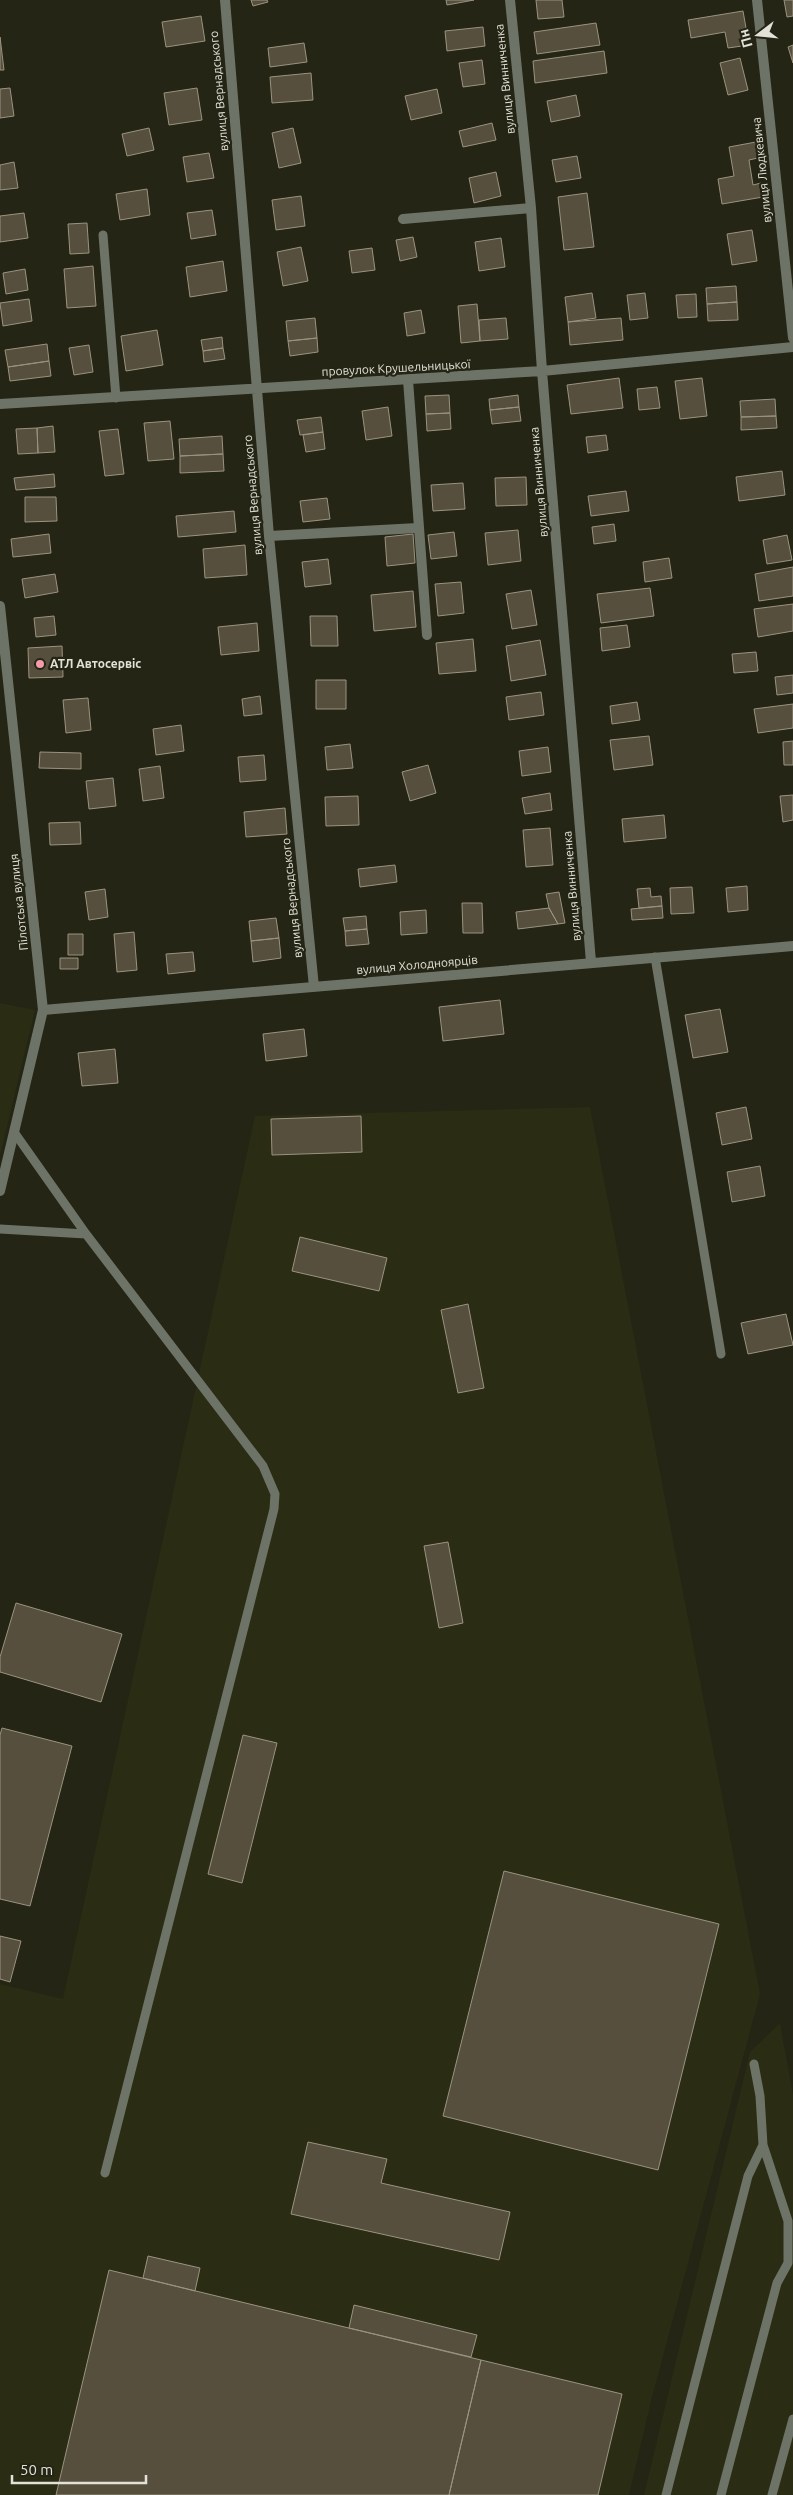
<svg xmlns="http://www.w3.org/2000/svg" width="793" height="2495" viewBox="0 0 793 2495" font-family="Ubuntu,sans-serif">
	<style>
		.built { fill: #2b2c14 }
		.building { fill: #564f3e; stroke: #9b9380 }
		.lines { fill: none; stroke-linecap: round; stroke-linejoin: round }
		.service { stroke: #6d7467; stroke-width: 9 }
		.minor { stroke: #6d7467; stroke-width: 10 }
		.tertiary { stroke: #6d7467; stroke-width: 10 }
		.poi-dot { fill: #f39aab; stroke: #242514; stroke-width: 2 }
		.labels { text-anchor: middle; stroke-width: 4.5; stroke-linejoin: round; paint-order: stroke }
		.street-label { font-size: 12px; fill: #e2e2d8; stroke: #242514 }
		.poi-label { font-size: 12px; font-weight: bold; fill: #e2e2d8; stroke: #242514; text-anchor: start }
	</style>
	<rect width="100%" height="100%" fill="#242514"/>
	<path class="built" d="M 0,1003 L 35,1010 L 0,1156 Z
		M 590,1107 L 760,1994 L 651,2401 L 629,2495 L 0,2495 L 0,1984 L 63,1999 L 255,1116 Z
		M 780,2023 L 793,2095 L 793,2495 L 644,2495 L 750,2052 Z"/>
	<path class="building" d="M 251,0 L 267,0 L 268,2 L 253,6 Z
		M 446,0 L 474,0 L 447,5 Z
		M 536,0 L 562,0 L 564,17 L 538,19 Z
		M 784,0 L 793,0 L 793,16 L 787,17 Z
		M 743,11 L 749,45 L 728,48 L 725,32 L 691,38 L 688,20 Z
		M 201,16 L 205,41 L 166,47 L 162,22 Z
		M 596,23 L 600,45 L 537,54 L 534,32 Z
		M 483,27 L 485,46 L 447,51 L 445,31 Z
		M 0,37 L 4,70 L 0,70 Z
		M 304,43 L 307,62 L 270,67 L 268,48 Z
		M 793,45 L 793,63 L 788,47 Z
		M 604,51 L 607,73 L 535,83 L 533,61 Z
		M 740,58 L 748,90 L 728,95 L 720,63 Z
		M 482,60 L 485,84 L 463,87 L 459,63 Z
		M 311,73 L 313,100 L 272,103 L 270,77 Z
		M 10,88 L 14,116 L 0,118 L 0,89 Z
		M 197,88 L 202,120 L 169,125 L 164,93 Z
		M 437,89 L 442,113 L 411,120 L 405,96 Z
		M 576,95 L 580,116 L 551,122 L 547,101 Z
		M 492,123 L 496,140 L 463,147 L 459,131 Z
		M 149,128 L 154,150 L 127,156 L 122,134 Z
		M 293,128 L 301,163 L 279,168 L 272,133 Z
		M 756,142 L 758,158 L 749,160 L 753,185 L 761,183 L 763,197 L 722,204 L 718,179 L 734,176 L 729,147 Z
		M 209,153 L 214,178 L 187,182 L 183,157 Z
		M 577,156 L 581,178 L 556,182 L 552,160 Z
		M 14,162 L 18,188 L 0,190 L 0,165 Z
		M 496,172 L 501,196 L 474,203 L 469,178 Z
		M 147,189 L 150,215 L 120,220 L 116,194 Z
		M 587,193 L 594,247 L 564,250 L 558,197 Z
		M 301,196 L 305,226 L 276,230 L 272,200 Z
		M 212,210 L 216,235 L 191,239 L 187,213 Z
		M 24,213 L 28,238 L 0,242 L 0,216 Z
		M 87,223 L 89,253 L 70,254 L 68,224 Z
		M 752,230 L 757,261 L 732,265 L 727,234 Z
		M 413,237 L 417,257 L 400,261 L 396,240 Z
		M 501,238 L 505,267 L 479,271 L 475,242 Z
		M 301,247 L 308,281 L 283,286 L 277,252 Z
		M 372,248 L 375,270 L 352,273 L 349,251 Z
		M 223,261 L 227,291 L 190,297 L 186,267 Z
		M 93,266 L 96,306 L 67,308 L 64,269 Z
		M 25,269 L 28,290 L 6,294 L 3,273 Z
		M 736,286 L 737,302 L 707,304 L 706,288 Z
		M 592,293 L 596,318 L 568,322 L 565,297 Z
		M 645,293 L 648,318 L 630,320 L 627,295 Z
		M 696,294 L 697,317 L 678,318 L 676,295 Z
		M 29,299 L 32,321 L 3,326 L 0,303 Z
		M 737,302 L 738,320 L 708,321 L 707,304 Z
		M 477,304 L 480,341 L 461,343 L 458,306 Z
		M 421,310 L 425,333 L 407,336 L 404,313 Z
		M 315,318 L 317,338 L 288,341 L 286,321 Z
		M 506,318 L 508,339 L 480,341 L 479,320 Z
		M 621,318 L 623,340 L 570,345 L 568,322 Z
		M 157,330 L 163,365 L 126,371 L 121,336 Z
		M 222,337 L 223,348 L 203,351 L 201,340 Z
		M 317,338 L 318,352 L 290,356 L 288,341 Z
		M 47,344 L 49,361 L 8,367 L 5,350 Z
		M 89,345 L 93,372 L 74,375 L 69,348 Z
		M 223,348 L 225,359 L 204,362 L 203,351 Z
		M 49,361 L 51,376 L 10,381 L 8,367 Z
		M 619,378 L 623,408 L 571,414 L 567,385 Z
		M 702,378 L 707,416 L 680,419 L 675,381 Z
		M 657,387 L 660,408 L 639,410 L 637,389 Z
		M 449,395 L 450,413 L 426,414 L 425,396 Z
		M 518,395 L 519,407 L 490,410 L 489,399 Z
		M 775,399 L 776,416 L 741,417 L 740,401 Z
		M 388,407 L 392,436 L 366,440 L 362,411 Z
		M 519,407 L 521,421 L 492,424 L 490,410 Z
		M 450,413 L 451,429 L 427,431 L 426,414 Z
		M 776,416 L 777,428 L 741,430 L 741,417 Z
		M 321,417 L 323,432 L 300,435 L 297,420 Z
		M 170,421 L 174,459 L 148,461 L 144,423 Z
		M 53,426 L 55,452 L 38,453 L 37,428 Z
		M 37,428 L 38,453 L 18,454 L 16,429 Z
		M 118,429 L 124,474 L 105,476 L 99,431 Z
		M 323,432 L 325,449 L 306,452 L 303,435 Z
		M 606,435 L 608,450 L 588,453 L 586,437 Z
		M 222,436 L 223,454 L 180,456 L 179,439 Z
		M 223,454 L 224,471 L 180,473 L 180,456 Z
		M 782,471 L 785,495 L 739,501 L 736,477 Z
		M 54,474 L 55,487 L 16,490 L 14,478 Z
		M 526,477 L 527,505 L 496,506 L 495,478 Z
		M 463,483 L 465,509 L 433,511 L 431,485 Z
		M 626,491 L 629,511 L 591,516 L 588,496 Z
		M 25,497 L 56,497 L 57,521 L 25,522 Z
		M 327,498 L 330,519 L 303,522 L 300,501 Z
		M 234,511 L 236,532 L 178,537 L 176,516 Z
		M 614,524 L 616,541 L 594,544 L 592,527 Z
		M 518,530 L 521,561 L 488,565 L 485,533 Z
		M 454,532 L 457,556 L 431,559 L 428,535 Z
		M 49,534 L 51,553 L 13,557 L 11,539 Z
		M 413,534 L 415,563 L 387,566 L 385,537 Z
		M 787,535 L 792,560 L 767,564 L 763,540 Z
		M 245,545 L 247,575 L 205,578 L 203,549 Z
		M 669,558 L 672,578 L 645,582 L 643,562 Z
		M 328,559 L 331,584 L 305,587 L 302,562 Z
		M 793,567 L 793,596 L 759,601 L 755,574 Z
		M 55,574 L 58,592 L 25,598 L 22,579 Z
		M 461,582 L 464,613 L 438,616 L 435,584 Z
		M 650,588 L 654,616 L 601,623 L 597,594 Z
		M 531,590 L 537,625 L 512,629 L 506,594 Z
		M 413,591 L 416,627 L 374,631 L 371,595 Z
		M 793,604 L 793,631 L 758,637 L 754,609 Z
		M 54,616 L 56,635 L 36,637 L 34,618 Z
		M 310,616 L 337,616 L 338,646 L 311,646 Z
		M 257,623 L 259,651 L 221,655 L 218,627 Z
		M 627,625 L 630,647 L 602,651 L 600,628 Z
		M 473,639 L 476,671 L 439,674 L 436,643 Z
		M 540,640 L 546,675 L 511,681 L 506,646 Z
		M 62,646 L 63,677 L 29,678 L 28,648 Z
		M 756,652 L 758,671 L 734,673 L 732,654 Z
		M 793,675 L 793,693 L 777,695 L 775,677 Z
		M 316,680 L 346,680 L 346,709 L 316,709 Z
		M 541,692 L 544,715 L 509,720 L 506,697 Z
		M 260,696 L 262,714 L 244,716 L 242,699 Z
		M 88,698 L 91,730 L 66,733 L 63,700 Z
		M 637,702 L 640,720 L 612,724 L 610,706 Z
		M 793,704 L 793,728 L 758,733 L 754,709 Z
		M 181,725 L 184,751 L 156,755 L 153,729 Z
		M 649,736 L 653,765 L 614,770 L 610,740 Z
		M 793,741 L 793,765 L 784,765 L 783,742 Z
		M 350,744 L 353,768 L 327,770 L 325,747 Z
		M 548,747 L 551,772 L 522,776 L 519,751 Z
		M 40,752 L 81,753 L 81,769 L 39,768 Z
		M 264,755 L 266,780 L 240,782 L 238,757 Z
		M 428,765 L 436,793 L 410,801 L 402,772 Z
		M 160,766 L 164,798 L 143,801 L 139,769 Z
		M 113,778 L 116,806 L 89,809 L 86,781 Z
		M 550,793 L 552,810 L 525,814 L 522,798 Z
		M 793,795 L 793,820 L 783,822 L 780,796 Z
		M 358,796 L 359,825 L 326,826 L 325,797 Z
		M 285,808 L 287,834 L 246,837 L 244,812 Z
		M 664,815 L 666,838 L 624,842 L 622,819 Z
		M 80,822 L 81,844 L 50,845 L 49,823 Z
		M 550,828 L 553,865 L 526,867 L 523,830 Z
		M 395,865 L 397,882 L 360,887 L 358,869 Z
		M 747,886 L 748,910 L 728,912 L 726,888 Z
		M 692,887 L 694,913 L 671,914 L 670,888 Z
		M 650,888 L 651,897 L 661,896 L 662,906 L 639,908 L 637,889 Z
		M 105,889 L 108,917 L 89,920 L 85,892 Z
		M 559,892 L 565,923 L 558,924 L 549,908 L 546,894 Z
		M 462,903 L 482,903 L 483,933 L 463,933 Z
		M 662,906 L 663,918 L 632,920 L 631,909 Z
		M 549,908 L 558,924 L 518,929 L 516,912 Z
		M 426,910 L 427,933 L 401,935 L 400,912 Z
		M 366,916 L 367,929 L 345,931 L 343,918 Z
		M 276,918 L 279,938 L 251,941 L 249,921 Z
		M 367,929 L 369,944 L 346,946 L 345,931 Z
		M 134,932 L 137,970 L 117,972 L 114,934 Z
		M 68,934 L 83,934 L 83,955 L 68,955 Z
		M 279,938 L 281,958 L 253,962 L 251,941 Z
		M 193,952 L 195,971 L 168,974 L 166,954 Z
		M 60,958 L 78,958 L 78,969 L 60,969 Z
		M 500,1000 L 504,1034 L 443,1041 L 439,1007 Z
		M 720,1009 L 728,1052 L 693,1058 L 685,1015 Z
		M 304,1029 L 307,1056 L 266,1061 L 263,1034 Z
		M 115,1049 L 118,1083 L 82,1086 L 78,1053 Z
		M 746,1107 L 752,1139 L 722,1145 L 716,1113 Z
		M 361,1116 L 362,1152 L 272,1155 L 271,1119 Z
		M 760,1166 L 765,1196 L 732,1202 L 727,1172 Z
		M 300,1237 L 387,1258 L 379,1291 L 292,1271 Z
		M 468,1304 L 484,1388 L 458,1393 L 441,1310 Z
		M 786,1314 L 793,1345 L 748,1354 L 741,1323 Z
		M 448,1542 L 463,1623 L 439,1628 L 424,1546 Z
		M 16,1603 L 122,1634 L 101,1702 L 0,1672 L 0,1657 Z
		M 2,1728 L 72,1746 L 30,1906 L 0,1899 L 0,1735 Z
		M 243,1735 L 277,1743 L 242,1883 L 208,1874 Z
		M 504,1871 L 719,1924 L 658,2170 L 443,2116 Z
		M 0,1936 L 21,1941 L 10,1982 L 0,1979 Z
		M 308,2142 L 387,2159 L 381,2183 L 510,2212 L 499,2260 L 291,2214 Z
		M 148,2256 L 200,2268 L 195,2291 L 143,2278 Z
		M 109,2270 L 481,2360 L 449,2495 L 56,2495 Z
		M 354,2305 L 477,2335 L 471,2357 L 349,2328 Z
		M 481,2360 L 622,2394 L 598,2495 L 449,2495 Z"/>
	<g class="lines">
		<path class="service" d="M 103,235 L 116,398
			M 655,957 L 721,1354
			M 14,1132 L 86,1234 L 263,1466 L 275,1494 L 274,1509 L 105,2173
			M 0,1229 L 86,1234
			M 666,2495 L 748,2176 L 763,2145 L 760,2096 L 754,2064
			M 721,2495 L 777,2283 L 788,2263 L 788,2221 L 763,2145
			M 772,2495 L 793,2419"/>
		<path class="minor" d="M 225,0 L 269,536 L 314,987
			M 510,0 L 531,208 L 542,371 L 591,962
			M 757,0 L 793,338
			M 403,219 L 531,208
			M 408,380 L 427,635
			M 0,404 L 542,371 L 793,347
			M 269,536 L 418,528
			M 43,1010 L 793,946"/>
		<path class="tertiary" d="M 0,606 L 43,1010 L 0,1191"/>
	</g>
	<circle class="poi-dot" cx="40" cy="664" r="5"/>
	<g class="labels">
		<g class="street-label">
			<text transform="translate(505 79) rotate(-96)" y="4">вулиця Винниченка</text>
			<text transform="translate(219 91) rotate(-95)" y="4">вулиця Вернадського</text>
			<text transform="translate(762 170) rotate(-96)" y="4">вулиця Людкевича</text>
			<text transform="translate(396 368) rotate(-3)" y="4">провулок Крушельницької</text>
			<text transform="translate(539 482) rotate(-95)" y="4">вулиця Винниченка</text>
			<text transform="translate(253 495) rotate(-95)" y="4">вулиця Вернадського</text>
			<text transform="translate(572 886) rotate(-95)" y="4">вулиця Винниченка</text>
			<text transform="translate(292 898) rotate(-96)" y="4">вулиця Вернадського</text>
			<text transform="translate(19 902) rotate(-96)" y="4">Пілотська вулиця</text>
			<text transform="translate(417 965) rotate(-5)" y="4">вулиця Холодноярців</text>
		</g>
		<g class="poi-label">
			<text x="50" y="668">АТЛ Автосервіс</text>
		</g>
	</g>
	<g transform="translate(758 35) rotate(254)" stroke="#242514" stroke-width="4" paint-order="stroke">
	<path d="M0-4L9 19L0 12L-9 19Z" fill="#e2e2d8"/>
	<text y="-8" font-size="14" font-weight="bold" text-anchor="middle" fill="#e2e2d8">Пн</text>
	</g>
	<path d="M12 2475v8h134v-8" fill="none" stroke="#e2e2d8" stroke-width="2.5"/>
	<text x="20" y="2475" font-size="15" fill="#e2e2d8" stroke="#242514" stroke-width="4" paint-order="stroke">50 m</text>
</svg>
